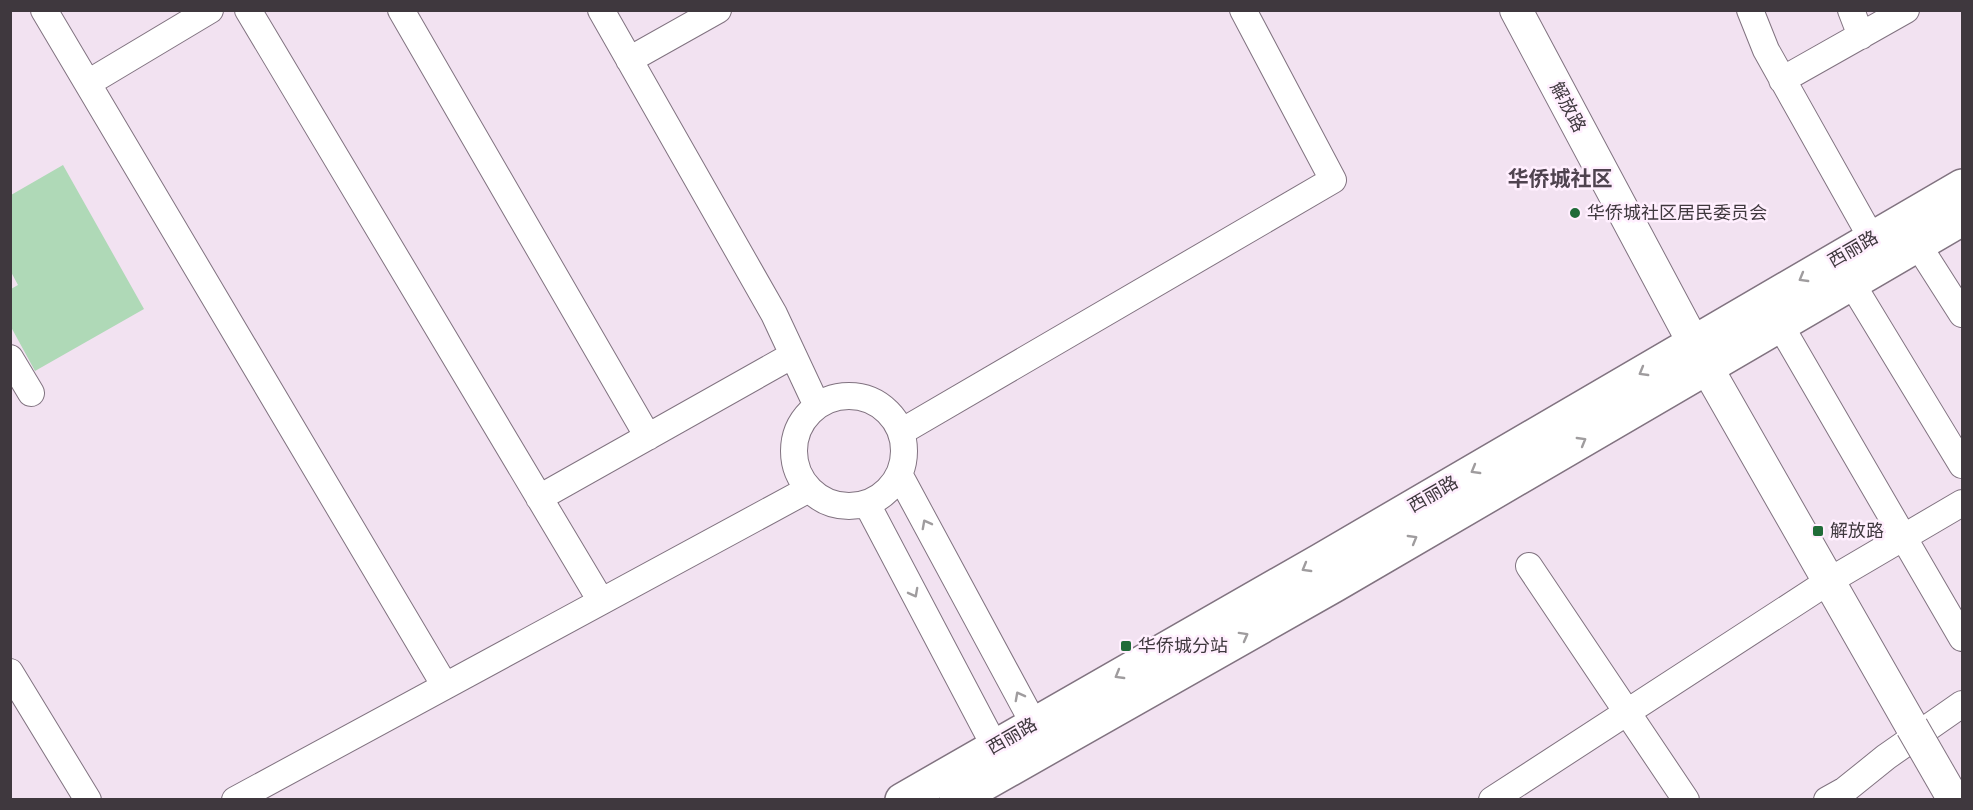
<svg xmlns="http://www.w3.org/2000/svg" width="1973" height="810" viewBox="0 0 1973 810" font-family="'Noto Serif','Noto Sans SC',serif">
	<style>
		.green { fill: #afd9b7 }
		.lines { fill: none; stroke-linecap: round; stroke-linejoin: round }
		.minor-casing { stroke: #817380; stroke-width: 28 }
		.tertiary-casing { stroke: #817380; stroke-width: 34 }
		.secondary-casing { stroke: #817380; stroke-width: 36 }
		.minor { stroke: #fff; stroke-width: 26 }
		.tertiary { stroke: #fff; stroke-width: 32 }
		.secondary { stroke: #fff; stroke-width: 33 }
		.tertiary-bridge-casing { stroke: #817380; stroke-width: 34; stroke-linecap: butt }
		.tertiary-bridge { stroke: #fff; stroke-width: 32 }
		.oneway { stroke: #9f9c9e }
		.poi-dot { fill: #206b38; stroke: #ffeffe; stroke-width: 2 }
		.labels { text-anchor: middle; stroke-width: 5; stroke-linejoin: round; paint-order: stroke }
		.street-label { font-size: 18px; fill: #3f383e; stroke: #ffeffe }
		.poi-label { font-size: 18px; fill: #3f383e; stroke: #ffeffe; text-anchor: start }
		.quarter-label { font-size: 21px; font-weight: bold; fill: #4f434f; stroke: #ffeffe }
	</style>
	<rect width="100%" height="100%" fill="#f2e2f1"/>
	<path class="green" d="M 63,165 L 144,309 L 35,371 L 11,327 L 11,289 L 18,285 L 11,272 L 11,195 Z"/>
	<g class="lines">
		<defs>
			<path id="minor" d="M 44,10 L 445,686
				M 248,10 L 601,601
				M 401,10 L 648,437
				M 601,10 L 774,314 L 817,406
				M 1750,10 L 1766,50 L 1880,253
				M 1851,10 L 1861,36
				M 629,60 L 718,10
				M 1782,80 L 1906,10
				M 88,83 L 210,10
				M 1909,231 L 1962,314
				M 1843,269 L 1962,465
				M 1772,311 L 1962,638
				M 10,358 L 31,393
				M794 451a55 55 0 1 1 110 0a55 55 0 1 1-110 0Z
				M 901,432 L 1333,180 L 1243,10
				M 899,474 L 1042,739
				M 539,498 L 793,355
				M 867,504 L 1004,764
				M 1529,566 L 1686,800
				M 10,672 L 88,800
				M 235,800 L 809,489
				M 1492,800 L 1829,581 L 1962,503
				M 1827,800 L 1845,790 L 1886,757 L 1962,704"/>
			<path id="tertiary" d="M 1516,10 L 1707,368 L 1912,727"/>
			<path id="secondary" d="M 902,800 L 1321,560 L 1962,186
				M 956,800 L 1335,585 L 1962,219"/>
		</defs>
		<use href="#minor" class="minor-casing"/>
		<use href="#tertiary" class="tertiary-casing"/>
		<use href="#secondary" class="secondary-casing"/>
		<use href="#minor" class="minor"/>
		<use href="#tertiary" class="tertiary"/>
		<use href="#secondary" class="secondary"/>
		<defs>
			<path id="tertiary-bridge" d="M 1912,727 L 1954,800"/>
		</defs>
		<use href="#tertiary-bridge" class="tertiary-bridge-casing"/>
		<use href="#tertiary-bridge" class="tertiary-bridge"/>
	</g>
	<defs><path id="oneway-chevron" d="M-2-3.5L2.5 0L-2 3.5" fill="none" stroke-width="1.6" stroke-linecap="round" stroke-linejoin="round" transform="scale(1.5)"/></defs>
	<g class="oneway">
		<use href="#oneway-chevron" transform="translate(1803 278) rotate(150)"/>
		<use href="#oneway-chevron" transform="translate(1643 372) rotate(150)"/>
		<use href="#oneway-chevron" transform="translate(1582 441) rotate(-30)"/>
		<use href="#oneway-chevron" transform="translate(1475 470) rotate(150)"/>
		<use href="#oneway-chevron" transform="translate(926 524) rotate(-118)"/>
		<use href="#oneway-chevron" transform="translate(1413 539) rotate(-30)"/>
		<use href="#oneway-chevron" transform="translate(1306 568) rotate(150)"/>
		<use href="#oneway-chevron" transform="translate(914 593) rotate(62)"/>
		<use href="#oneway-chevron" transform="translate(1244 636) rotate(-29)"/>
		<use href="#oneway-chevron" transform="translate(1119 675) rotate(150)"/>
		<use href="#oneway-chevron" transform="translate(1019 696) rotate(-118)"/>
	</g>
	<g class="poi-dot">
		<circle cx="1575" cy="213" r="6"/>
		<rect x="1812" y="525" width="12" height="12" rx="3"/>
		<rect x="1120" y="640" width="12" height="12" rx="3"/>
	</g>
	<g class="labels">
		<g class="street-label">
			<text transform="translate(1568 107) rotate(62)" y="6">解放路</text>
			<text transform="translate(1853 249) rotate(-30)" y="6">西丽路</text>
			<text transform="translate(1433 494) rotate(-30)" y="6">西丽路</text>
			<text transform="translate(1012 736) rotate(-30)" y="6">西丽路</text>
		</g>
		<g class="poi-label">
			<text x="1587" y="219">华侨城社区居民委员会</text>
			<text x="1830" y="537">解放路</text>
			<text x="1138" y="652">华侨城分站</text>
		</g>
		<g class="quarter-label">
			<text x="1560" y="186">华侨城社区</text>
		</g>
	</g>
	<rect width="1973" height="810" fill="none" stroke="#3f383e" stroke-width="24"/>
</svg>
